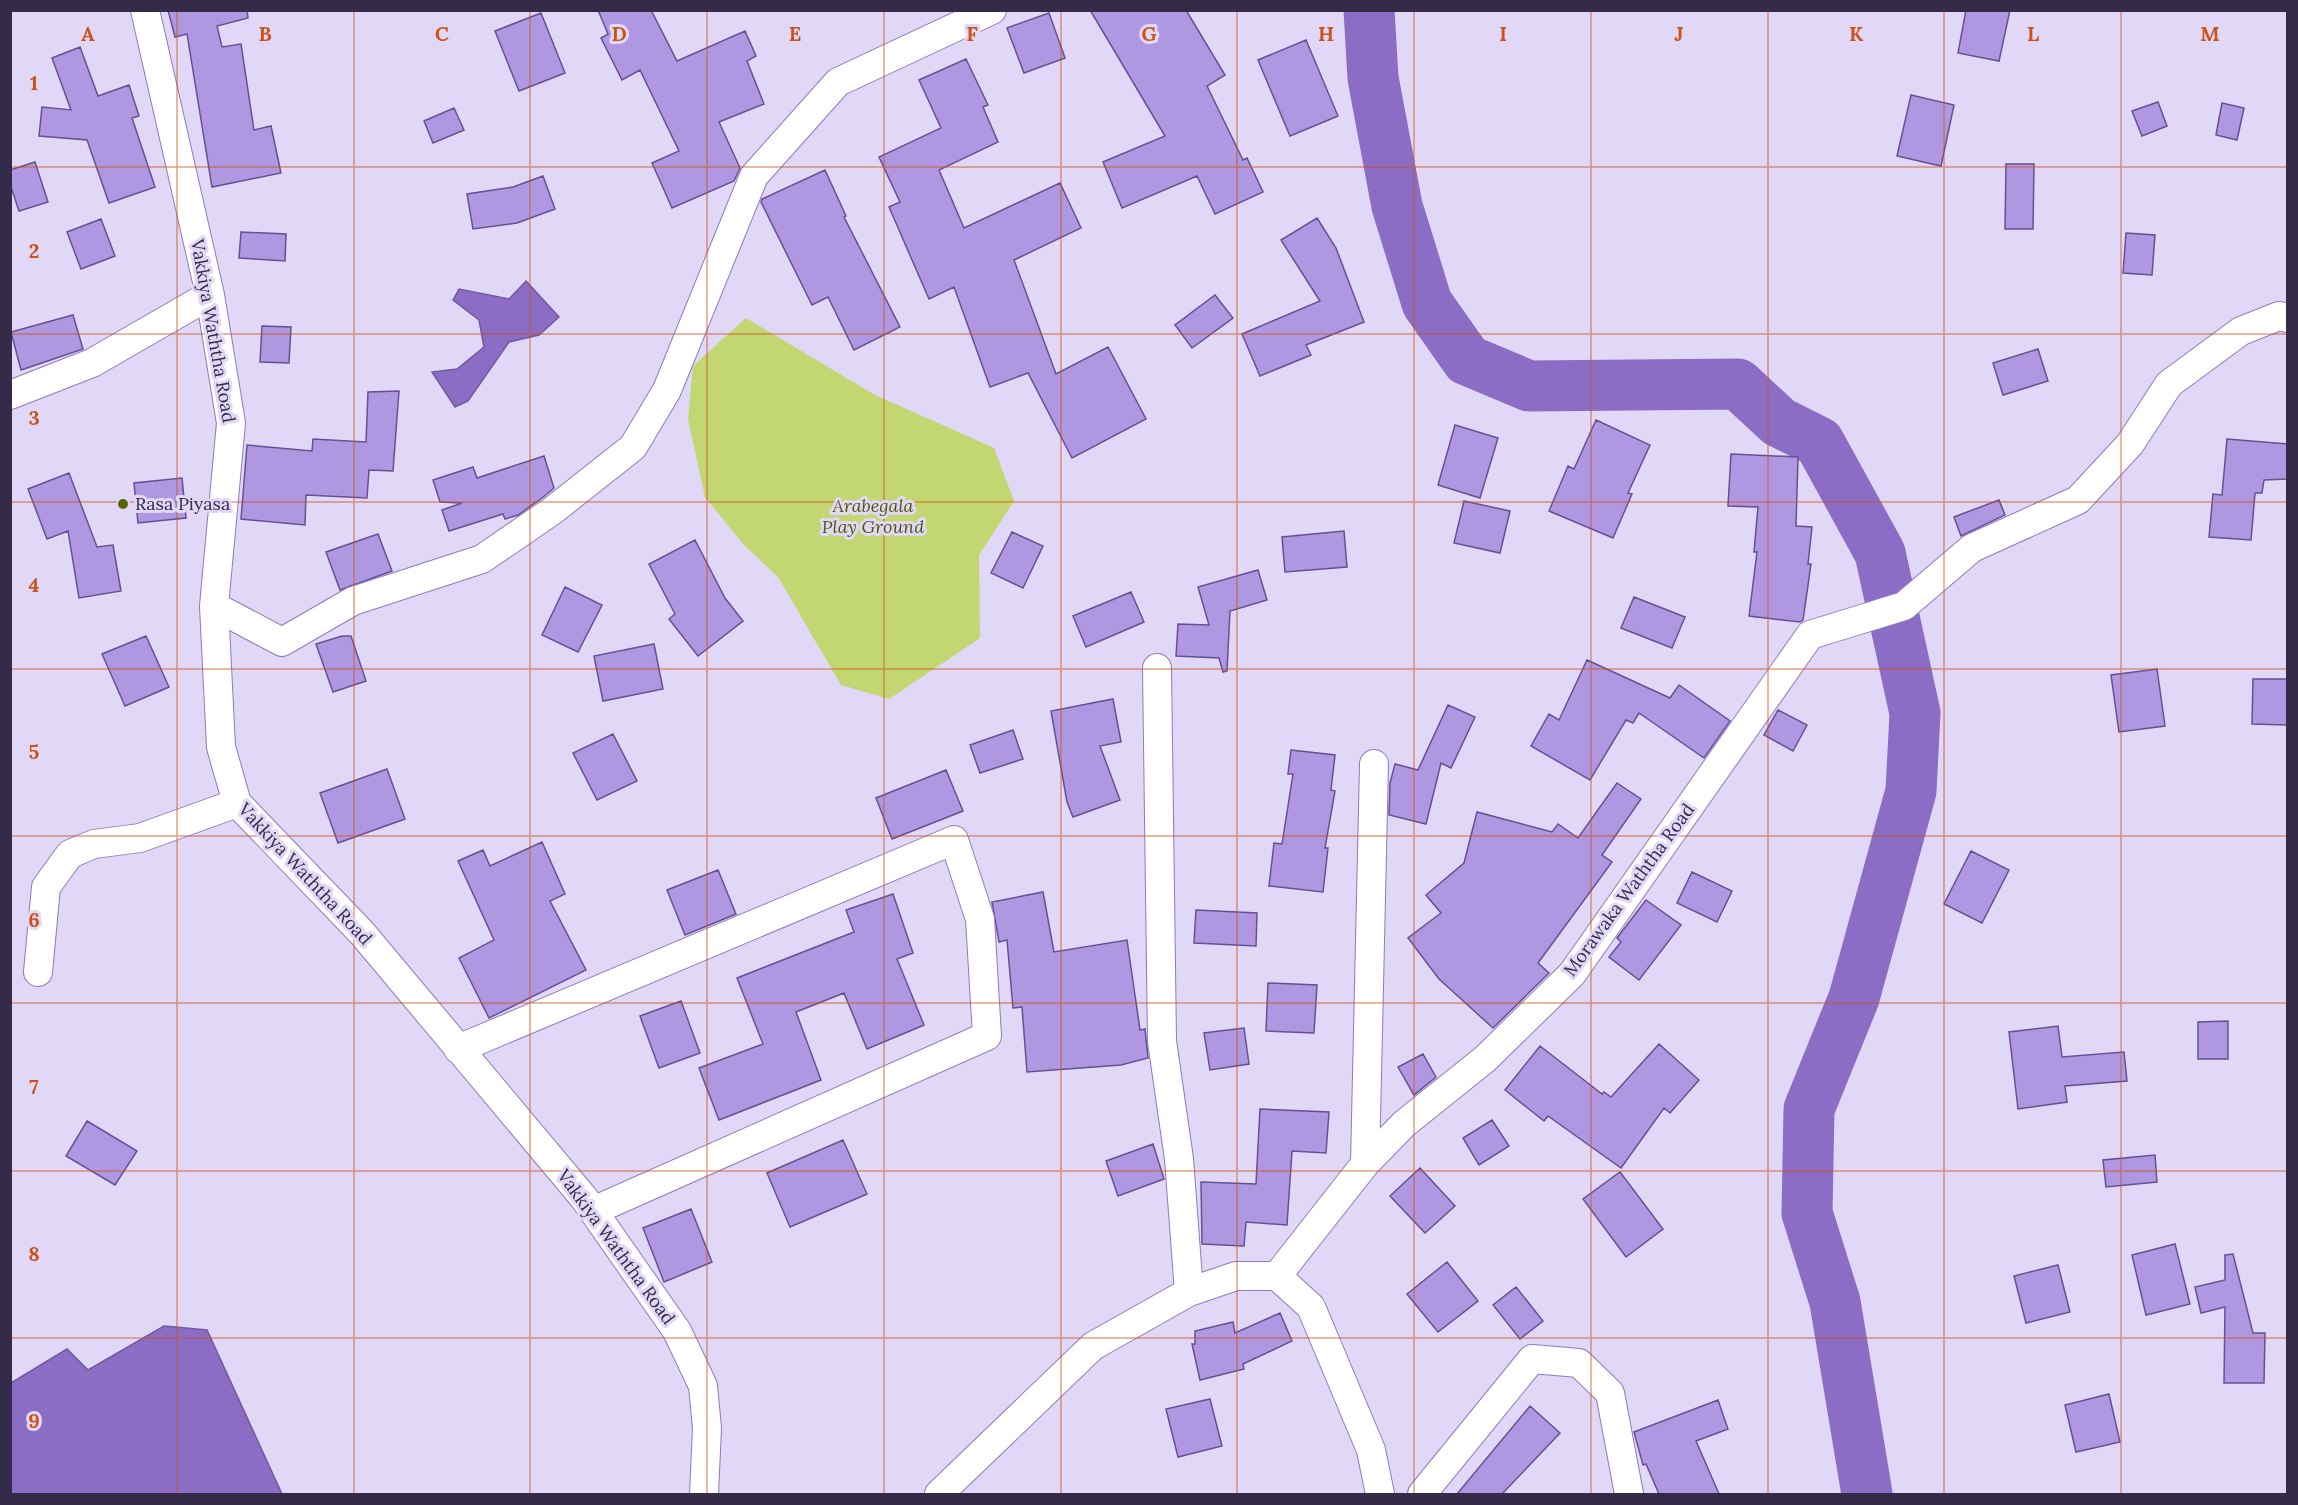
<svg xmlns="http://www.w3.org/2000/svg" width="2298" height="1505" viewBox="0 0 2298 1505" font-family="Lora,serif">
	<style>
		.green { fill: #c2d671 }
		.water { fill: #8c6dc5; stroke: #7259a0; stroke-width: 1.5 }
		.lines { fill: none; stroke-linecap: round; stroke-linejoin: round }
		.river { stroke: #8c6dc5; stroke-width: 51 }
		.building { fill: #af98e1; stroke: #675092; stroke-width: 1.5 }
		.minor-casing { stroke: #9079bf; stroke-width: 30 }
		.minor { stroke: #fff; stroke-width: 28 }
		.grid { fill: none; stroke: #cd5215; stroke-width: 1.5; stroke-opacity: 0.55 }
		.poi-dot { fill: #566306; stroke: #e1d8f7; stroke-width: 2 }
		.labels { text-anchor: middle; stroke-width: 6; stroke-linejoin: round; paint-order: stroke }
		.street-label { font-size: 18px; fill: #342b48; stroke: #e1d8f7 }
		.poi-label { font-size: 18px; fill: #342b48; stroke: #e1d8f7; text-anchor: start }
		.park-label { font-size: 18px; font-style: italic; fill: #4d5809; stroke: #e1d8f7 }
		.grid-label { font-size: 20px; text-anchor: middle; font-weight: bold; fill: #cd5215; stroke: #e1d8f7; stroke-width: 6; stroke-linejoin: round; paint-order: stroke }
	</style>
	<rect width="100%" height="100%" fill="#e1d8f7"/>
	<path class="green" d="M 746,318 L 875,395 L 994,448 L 1014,501 L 979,555 L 980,638 L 889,699 L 841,685 L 778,577 L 743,544 L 705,497 L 688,419 L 693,366 Z"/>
	<path class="water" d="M 526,281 L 559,317 L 539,335 L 509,342 L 468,401 L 455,407 L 432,372 L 457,369 L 484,347 L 479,320 L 453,300 L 459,289 L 509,299 Z
		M 164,1326 L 207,1330 L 282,1494 L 11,1494 L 11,1383 L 67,1349 L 88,1370 Z"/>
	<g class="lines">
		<path class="river" d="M 1369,10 L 1373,78 L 1397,206 L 1427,303 L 1467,360 L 1529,386 L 1738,384 L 1779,422 L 1819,442 L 1880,553 L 1915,713 L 1911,791 L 1854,998 L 1809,1109 L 1807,1213 L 1835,1302 L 1867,1494"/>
	</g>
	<path class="building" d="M 168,10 L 247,10 L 248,18 L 217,26 L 222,47 L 241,44 L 254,130 L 271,126 L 281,173 L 212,187 L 187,34 L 175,37 Z
		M 598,10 L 651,10 L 677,61 L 745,31 L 756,56 L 747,61 L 764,104 L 719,122 L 740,168 L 734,181 L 672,208 L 652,163 L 679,151 L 640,70 L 622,80 L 601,38 L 608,34 Z
		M 1090,10 L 1186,10 L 1225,75 L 1207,86 L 1243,160 L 1247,158 L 1263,192 L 1215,214 L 1197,176 L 1122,208 L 1103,162 L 1165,136 Z
		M 1966,10 L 2010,10 L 1999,61 L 1958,53 Z
		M 541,13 L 565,73 L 519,91 L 495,31 Z
		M 1049,13 L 1065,58 L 1024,73 L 1007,28 Z
		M 1306,40 L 1338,116 L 1290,136 L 1258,60 Z
		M 80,47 L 98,96 L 129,85 L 139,116 L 132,118 L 155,187 L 109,203 L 87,140 L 39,136 L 42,107 L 71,110 L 52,58 Z
		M 966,59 L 988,105 L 983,107 L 998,142 L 939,170 L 964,228 L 1060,183 L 1081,228 L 1014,260 L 1056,374 L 1108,347 L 1146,419 L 1072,458 L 1028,373 L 990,387 L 954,287 L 929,299 L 889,207 L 900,202 L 879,157 L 941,128 L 919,80 Z
		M 1911,95 L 1954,105 L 1941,166 L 1897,156 Z
		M 2158,102 L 2167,126 L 2142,136 L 2132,111 Z
		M 2222,103 L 2244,108 L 2237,140 L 2216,135 Z
		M 454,108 L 464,130 L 433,143 L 424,121 Z
		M 35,162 L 48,202 L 19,211 L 10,184 L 10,170 Z
		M 2006,164 L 2034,164 L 2033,229 L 2005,229 Z
		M 825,170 L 846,216 L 844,217 L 900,327 L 854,350 L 828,297 L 812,305 L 761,202 L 762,199 Z
		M 543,176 L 555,209 L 517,223 L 473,229 L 467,194 L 513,187 Z
		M 1317,218 L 1336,248 L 1364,322 L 1306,345 L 1311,355 L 1260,376 L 1242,334 L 1320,301 L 1281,240 Z
		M 101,219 L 115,256 L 81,269 L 67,232 Z
		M 241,232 L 286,234 L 285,261 L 239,258 Z
		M 2126,233 L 2155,235 L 2152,275 L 2123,273 Z
		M 1215,295 L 1233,318 L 1192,348 L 1175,325 Z
		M 73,315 L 83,349 L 21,370 L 11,332 Z
		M 262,326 L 291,327 L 289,363 L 260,362 Z
		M 2038,349 L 2048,381 L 2003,395 L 1993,363 Z
		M 399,391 L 393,471 L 369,470 L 367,498 L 306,495 L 305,525 L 241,519 L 247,445 L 312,451 L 313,439 L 366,442 L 368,392 Z
		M 1596,420 L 1650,445 L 1628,493 L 1632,494 L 1613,538 L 1549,511 L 1568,466 L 1574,469 Z
		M 1455,425 L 1498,438 L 1480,498 L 1438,485 Z
		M 2227,439 L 2288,444 L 2288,479 L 2264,480 L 2262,493 L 2255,493 L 2251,540 L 2209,537 L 2213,494 L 2222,495 Z
		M 1731,454 L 1798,457 L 1796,526 L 1812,527 L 1808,564 L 1811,564 L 1803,620 L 1800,622 L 1749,616 L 1757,552 L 1754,552 L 1758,507 L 1728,506 Z
		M 544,456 L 554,488 L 542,498 L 518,515 L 505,519 L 503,514 L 449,531 L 442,510 L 462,503 L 440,502 L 433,480 L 473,467 L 477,478 Z
		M 69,473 L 97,547 L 113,545 L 121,591 L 79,598 L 68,531 L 47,539 L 28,489 Z
		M 182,478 L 186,518 L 138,523 L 134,483 Z
		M 1999,500 L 2005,515 L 1961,536 L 1954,517 Z
		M 1464,501 L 1510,511 L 1500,553 L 1454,543 Z
		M 1344,531 L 1347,567 L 1285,572 L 1282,537 Z
		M 1012,532 L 1043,546 L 1023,588 L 991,573 Z
		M 378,534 L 392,571 L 340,590 L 326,552 Z
		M 695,540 L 725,598 L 743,621 L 698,656 L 669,619 L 675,614 L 649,564 Z
		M 1258,570 L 1267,600 L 1230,611 L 1227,671 L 1223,672 L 1219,658 L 1176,656 L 1178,624 L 1209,625 L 1198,587 Z
		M 565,587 L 602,605 L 578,652 L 542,635 Z
		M 1131,592 L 1144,622 L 1086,647 L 1073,616 Z
		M 1634,597 L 1685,617 L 1672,648 L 1621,628 Z
		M 146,636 L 169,687 L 125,706 L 102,654 Z
		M 342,636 L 351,636 L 366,681 L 333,692 L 316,644 Z
		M 654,644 L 663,689 L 603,701 L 594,656 Z
		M 1587,660 L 1670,698 L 1679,685 L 1730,721 L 1704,758 L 1639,713 L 1633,723 L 1626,720 L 1590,780 L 1531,746 L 1549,714 L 1559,720 Z
		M 2157,669 L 2165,726 L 2119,732 L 2111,675 Z
		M 2253,679 L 2288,679 L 2288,725 L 2252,724 Z
		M 1113,699 L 1121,742 L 1100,746 L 1120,800 L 1073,817 L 1067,802 L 1051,711 Z
		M 1448,705 L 1475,717 L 1451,768 L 1441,763 L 1426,824 L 1389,815 L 1390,783 L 1395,764 L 1418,770 Z
		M 1778,710 L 1807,725 L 1793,751 L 1764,735 Z
		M 1013,730 L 1023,759 L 980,773 L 970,745 Z
		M 613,734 L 637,781 L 597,800 L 573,753 Z
		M 1291,750 L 1335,755 L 1331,790 L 1335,791 L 1325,848 L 1328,848 L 1323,892 L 1269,886 L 1274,843 L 1282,844 L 1293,774 L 1288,774 Z
		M 387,769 L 405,819 L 338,843 L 320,793 Z
		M 946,770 L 963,811 L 892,839 L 876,798 Z
		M 1617,783 L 1641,799 L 1602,855 L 1612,862 L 1538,963 L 1549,973 L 1493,1028 L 1439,979 L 1408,938 L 1441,913 L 1426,895 L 1464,863 L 1477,812 L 1552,832 L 1558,824 L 1578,838 Z
		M 542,842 L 565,894 L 550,901 L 586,970 L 489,1018 L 459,958 L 494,940 L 458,861 L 483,850 L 490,866 Z
		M 1971,851 L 2009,870 L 1982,923 L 1944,904 Z
		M 718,870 L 736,914 L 685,935 L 667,890 Z
		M 1692,872 L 1732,891 L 1717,922 L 1677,903 Z
		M 1043,892 L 1054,952 L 1127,940 L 1140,1030 L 1145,1029 L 1148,1058 L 1121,1065 L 1027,1072 L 1022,1007 L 1013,1008 L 1007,940 L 999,942 L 992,902 Z
		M 893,894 L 913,953 L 897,959 L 924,1025 L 867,1049 L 844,993 L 796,1012 L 821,1080 L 719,1120 L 699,1068 L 763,1044 L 737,978 L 854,932 L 846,910 Z
		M 1646,900 L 1681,925 L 1639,980 L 1609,957 L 1621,942 L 1617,938 Z
		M 1196,910 L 1257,913 L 1256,946 L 1194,943 Z
		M 1268,983 L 1317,985 L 1314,1033 L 1266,1031 Z
		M 681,1001 L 700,1053 L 659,1068 L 640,1016 Z
		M 2228,1021 L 2228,1059 L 2198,1059 L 2198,1022 Z
		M 2058,1026 L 2062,1057 L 2124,1052 L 2127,1081 L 2065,1086 L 2067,1102 L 2018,1109 L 2009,1032 Z
		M 1244,1028 L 1249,1064 L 1210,1070 L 1204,1033 Z
		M 1659,1044 L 1699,1080 L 1670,1113 L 1664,1108 L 1621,1168 L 1548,1116 L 1544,1121 L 1505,1090 L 1540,1046 L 1602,1094 L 1604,1092 L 1611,1097 Z
		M 1423,1054 L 1436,1077 L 1414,1095 L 1398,1067 Z
		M 1260,1109 L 1329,1112 L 1326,1153 L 1292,1151 L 1287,1225 L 1246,1222 L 1244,1246 L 1202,1244 L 1201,1182 L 1256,1184 Z
		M 1492,1120 L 1509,1146 L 1479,1165 L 1463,1138 Z
		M 87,1121 L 137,1151 L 115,1185 L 66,1156 Z
		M 843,1140 L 867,1194 L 790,1227 L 767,1173 Z
		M 1153,1144 L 1164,1179 L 1118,1196 L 1106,1161 Z
		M 2155,1155 L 2157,1182 L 2106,1187 L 2103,1160 Z
		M 1420,1168 L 1455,1206 L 1425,1233 L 1390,1196 Z
		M 1620,1172 L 1663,1229 L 1626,1257 L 1583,1199 Z
		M 691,1209 L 712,1262 L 664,1282 L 643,1228 Z
		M 2175,1244 L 2190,1304 L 2146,1315 L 2132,1255 Z
		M 2233,1254 L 2253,1333 L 2265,1333 L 2264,1383 L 2224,1383 L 2225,1307 L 2201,1313 L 2195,1287 L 2225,1280 L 2225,1255 Z
		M 1447,1262 L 1478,1301 L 1438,1332 L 1407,1294 Z
		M 2058,1265 L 2070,1312 L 2026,1323 L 2014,1276 Z
		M 1516,1287 L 1543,1321 L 1520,1339 L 1493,1305 Z
		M 1280,1313 L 1292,1341 L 1243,1364 L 1244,1369 L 1200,1380 L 1192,1344 L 1195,1344 L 1195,1331 L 1233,1322 L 1235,1333 Z
		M 2109,1394 L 2120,1442 L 2076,1452 L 2065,1405 Z
		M 1210,1399 L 1222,1446 L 1178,1457 L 1166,1409 Z
		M 1718,1400 L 1728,1429 L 1696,1441 L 1719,1494 L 1659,1494 L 1646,1464 L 1643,1465 L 1634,1432 Z
		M 1530,1406 L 1560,1433 L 1502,1494 L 1457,1494 Z"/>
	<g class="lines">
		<defs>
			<path id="minor" d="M 145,10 L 210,295 L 231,423 L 214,606 L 221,747 L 237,803 L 362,933 L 584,1198 L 677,1331 L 703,1386 L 707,1428 L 704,1494
				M 10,395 L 92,363 L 210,295
				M 214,606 L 282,642 L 353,601 L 482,559 L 552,511 L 633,447 L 667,390 L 754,176 L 838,82 L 992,10
				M 1157,668 L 1162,1041 L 1179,1159 L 1189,1292
				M 38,972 L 46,887 L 70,854 L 94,844 L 140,838 L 237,803
				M 458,1049 L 954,840 L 980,919 L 987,1036 L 593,1211
				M 1365,1164 L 1374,764
				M 1277,1276 L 1311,1307 L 1371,1450 L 1380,1494
				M 939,1494 L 1093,1346 L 1189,1292 L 1236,1276 L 1277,1276 L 1365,1164 L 1404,1124 L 1485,1059 L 1572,974 L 1810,635 L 1904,606 L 1972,548 L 2078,500 L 2130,444 L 2169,384 L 2241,331 L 2279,316 L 2288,318
				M 1422,1494 L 1532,1359 L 1579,1363 L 1610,1393 L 1629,1494"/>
		</defs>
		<use href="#minor" class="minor-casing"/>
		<use href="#minor" class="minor"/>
	</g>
	<path class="grid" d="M 177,10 L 177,1494M 354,10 L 354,1494M 530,10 L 530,1494M 707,10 L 707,1494M 884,10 L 884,1494M 1061,10 L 1061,1494M 1237,10 L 1237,1494M 1414,10 L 1414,1494M 1591,10 L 1591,1494M 1768,10 L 1768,1494M 1944,10 L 1944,1494M 2121,10 L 2121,1494M 10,167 L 2288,167M 10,334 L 2288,334M 10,502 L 2288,502M 10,669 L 2288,669M 10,836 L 2288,836M 10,1003 L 2288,1003M 10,1171 L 2288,1171M 10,1338 L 2288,1338"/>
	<circle class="poi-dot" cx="123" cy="504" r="6"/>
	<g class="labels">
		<g class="street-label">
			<text transform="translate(213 331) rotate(80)" y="6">Vakkiya Waththa Road</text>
			<text transform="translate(305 874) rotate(47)" y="6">Vakkiya Waththa Road</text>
			<text transform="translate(1629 890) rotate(-54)" y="6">Morawaka Waththa Road</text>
			<text transform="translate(616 1247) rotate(54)" y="6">Vakkiya Waththa Road</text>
		</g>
		<g class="poi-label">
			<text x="135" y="510">Rasa Piyasa</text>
		</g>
		<g class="park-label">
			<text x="873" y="512">Arabegala<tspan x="873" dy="21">Play Ground</tspan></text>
		</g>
	</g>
	<g class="grid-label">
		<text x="88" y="41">A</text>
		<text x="265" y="41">B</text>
		<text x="442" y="41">C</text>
		<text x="619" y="41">D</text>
		<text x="795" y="41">E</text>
		<text x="972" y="41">F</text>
		<text x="1149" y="41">G</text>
		<text x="1326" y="41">H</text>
		<text x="1503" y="41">I</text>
		<text x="1679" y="41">J</text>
		<text x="1856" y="41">K</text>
		<text x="2033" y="41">L</text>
		<text x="2210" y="41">M</text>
		<text x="34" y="90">1</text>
		<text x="34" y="258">2</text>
		<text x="34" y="425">3</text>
		<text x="34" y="592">4</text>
		<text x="34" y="759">5</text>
		<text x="34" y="927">6</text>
		<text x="34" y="1094">7</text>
		<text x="34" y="1261">8</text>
		<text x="34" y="1428">9</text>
	</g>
	<rect width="2298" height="1505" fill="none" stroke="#342b48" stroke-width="24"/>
</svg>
